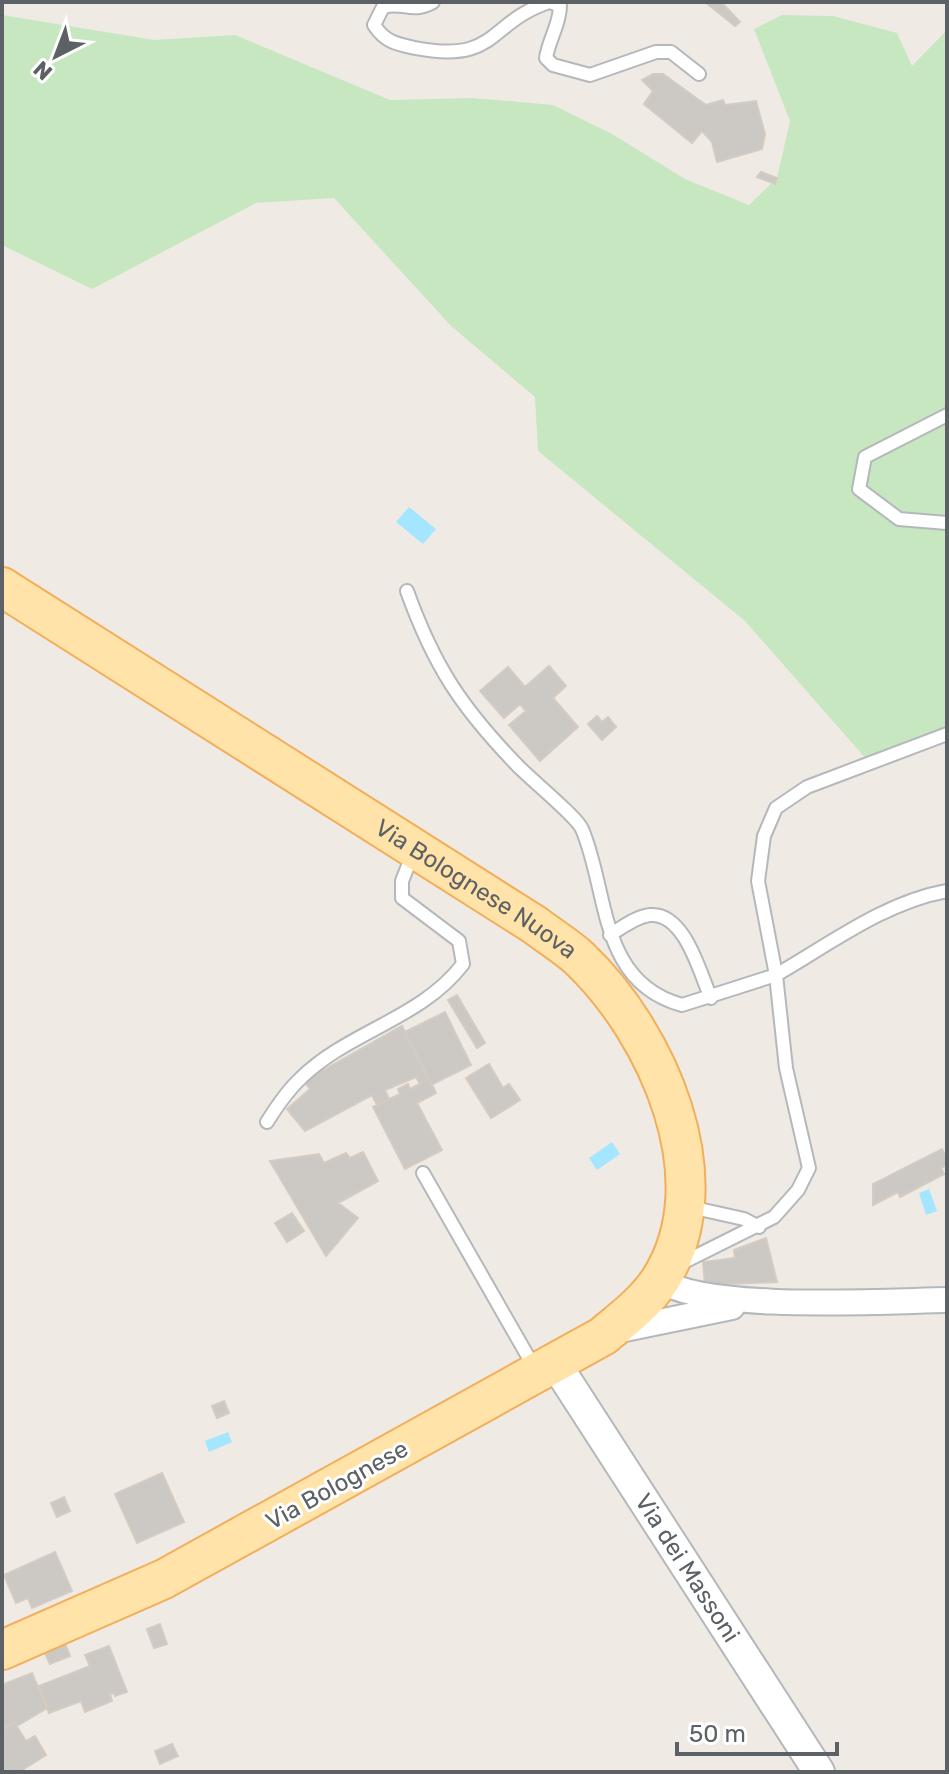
<svg xmlns="http://www.w3.org/2000/svg" width="949" height="1774" viewBox="0 0 949 1774" font-family="Rubik,sans-serif">
	<style>
		.green { fill: #c7e7c0 }
		.water { fill: #a4e6ff }
		.building { fill: #ccc8c3; stroke: #d4cbc2; stroke-width: 2 }
		.lines { fill: none; stroke-linecap: round; stroke-linejoin: round }
		.service-casing { stroke: #b5b8bb; stroke-width: 16 }
		.minor-casing { stroke: #b5b8bb; stroke-width: 28 }
		.tertiary-casing { stroke: #b5b8bb; stroke-width: 34 }
		.primary-casing { stroke: #f2ae5a; stroke-width: 42 }
		.service { stroke: #fff; stroke-width: 12 }
		.minor { stroke: #fff; stroke-width: 24 }
		.tertiary { stroke: #fff; stroke-width: 30 }
		.primary { stroke: #ffe3a9; stroke-width: 38 }
		.labels { text-anchor: middle; stroke-width: 6; stroke-linejoin: round; paint-order: stroke }
		.street-label { font-size: 24px; fill: #5c6165; stroke: #fff }
	</style>
	<rect width="100%" height="100%" fill="#efebe4"/>
	<path class="green" d="M 2,15 L 154,40 L 235,35 L 390,100 L 472,98 L 553,105 L 612,134 L 685,179 L 749,205 L 777,178 L 790,121 L 754,29 L 782,15 L 833,16 L 897,33 L 912,66 L 947,30 L 947,726 L 867,760 L 745,621 L 538,451 L 535,397 L 451,326 L 334,198 L 256,203 L 92,289 L 2,245 Z"/>
	<path class="water" d="M 409,507 L 436,529 L 423,544 L 396,522 Z
		M 612,1142 L 620,1154 L 597,1170 L 589,1158 Z
		M 929,1189 L 937,1211 L 926,1215 L 919,1193 Z
		M 228,1432 L 232,1442 L 209,1452 L 205,1441 Z"/>
	<path class="building" d="M 705,2 L 721,2 L 740,22 L 735,26 Z
		M 653,74 L 663,74 L 706,105 L 723,100 L 725,105 L 756,101 L 765,134 L 762,149 L 717,162 L 712,142 L 702,131 L 692,143 L 644,104 L 653,91 L 642,80 Z
		M 761,172 L 777,178 L 775,184 L 757,177 Z
		M 549,666 L 566,686 L 553,698 L 578,727 L 540,761 L 509,725 L 526,711 L 520,704 L 504,718 L 480,691 L 508,667 L 525,687 Z
		M 597,716 L 602,722 L 608,717 L 616,727 L 602,740 L 588,724 Z
		M 457,995 L 485,1043 L 477,1048 L 448,1000 Z
		M 445,1012 L 471,1065 L 431,1085 L 405,1032 Z
		M 402,1026 L 429,1079 L 420,1084 L 416,1077 L 385,1090 L 389,1099 L 377,1105 L 372,1095 L 305,1131 L 287,1109 L 310,1089 L 304,1081 Z
		M 489,1064 L 503,1088 L 509,1084 L 520,1100 L 491,1118 L 466,1078 Z
		M 429,1079 L 436,1093 L 417,1103 L 442,1150 L 405,1169 L 373,1107 L 400,1094 L 398,1089 L 408,1084 L 410,1089 Z
		M 942,1149 L 947,1159 L 947,1165 L 941,1168 L 944,1174 L 900,1197 L 898,1192 L 873,1205 L 873,1184 Z
		M 363,1152 L 378,1181 L 338,1203 L 358,1218 L 326,1256 L 270,1161 L 319,1154 L 324,1163 L 346,1153 L 350,1158 Z
		M 292,1213 L 304,1231 L 287,1242 L 275,1223 Z
		M 766,1238 L 777,1282 L 705,1285 L 703,1262 L 735,1258 L 734,1250 Z
		M 224,1401 L 229,1413 L 217,1418 L 212,1406 Z
		M 162,1473 L 184,1522 L 137,1543 L 115,1494 Z
		M 64,1497 L 70,1511 L 57,1517 L 51,1503 Z
		M 55,1552 L 72,1591 L 32,1608 L 28,1598 L 16,1603 L 4,1575 Z
		M 160,1624 L 167,1644 L 154,1648 L 147,1629 Z
		M 65,1643 L 70,1656 L 50,1664 L 44,1651 Z
		M 109,1646 L 127,1692 L 115,1696 L 114,1693 L 110,1694 L 112,1701 L 85,1712 L 81,1701 L 49,1713 L 39,1686 L 90,1666 L 85,1655 Z
		M 32,1673 L 47,1708 L 17,1726 L 14,1722 L 2,1730 L 2,1685 Z
		M 14,1722 L 26,1741 L 35,1736 L 46,1755 L 19,1772 L 2,1772 L 2,1730 Z
		M 172,1744 L 178,1756 L 160,1764 L 155,1751 Z"/>
	<g class="lines">
		<defs>
			<path id="service" d="M 433,2 C 412,14 403,1 383,7 L 374,25 C 385,42 396,44 415,48 C 498,64 487,23 549,2
				M 550,2 L 560,6 C 560,24 549,39 546,58 L 553,65 L 590,75 L 656,52 L 671,52 L 699,74
				M 947,415 L 865,457 L 859,489 L 899,519 L 947,523
				M 407,591 C 434,666 461,707 517,765 C 529,778 577,817 582,829 C 609,892 598,982 682,1005 L 776,975 L 758,881 L 764,836 L 776,808 L 807,787 L 947,734
				M 610,935 C 621,928 637,916 650,915 C 685,912 700,974 711,998
				M 267,1122 C 277,1106 287,1091 301,1078 C 349,1031 421,1019 463,964 L 459,941 L 402,898 L 402,881 L 413,853
				M 423,1173 L 534,1367
				M 690,1207 L 744,1219 L 759,1227
				M 674,1267 L 774,1217 L 798,1190 L 809,1168 L 786,1068 L 776,975 C 830,944 885,902 947,891"/>
			<path id="minor" d="M 660,1280 C 706,1312 884,1301 947,1300
				M 620,1330 L 732,1307"/>
			<g id="tertiary">
				<path id="s1" d="M 555,1363 L 819,1772"/>
			</g>
			<g id="primary">
				<path id="s2" d="M 2,587 L 535,925 C 549,936 566,946 579,958 C 657,1032 724,1180 660,1280 C 645,1303 623,1319 603,1336 L 164,1579 L 2,1650"/>
			</g>
		</defs>
		<use href="#service" class="service-casing"/>
		<use href="#minor" class="minor-casing"/>
		<use href="#tertiary" class="tertiary-casing"/>
		<use href="#primary" class="primary-casing"/>
		<use href="#service" class="service"/>
		<use href="#minor" class="minor"/>
		<use href="#tertiary" class="tertiary"/>
		<use href="#primary" class="primary"/>
	</g>
	<g class="labels">
		<g class="street-label">
			<text dy="8" stroke="none"><textPath href="#s2" startOffset="562">Via Bolognese Nuova</textPath></text>
			<text transform="translate(337 1485) rotate(-29)" y="8">Via Bolognese</text>
			<text dy="8" stroke="none"><textPath href="#s1" startOffset="244">Via dei Massoni</textPath></text>
		</g>
	</g>
	<rect width="949" height="1774" fill="none" stroke="#5c6165" stroke-width="8"/>
	<g transform="translate(56 56) rotate(222)" stroke="#ffffff" stroke-width="6" paint-order="stroke">
	<path d="M0-6L14 30L0 20L-14 30Z" fill="#5c6165"/>
	<text y="-12" font-size="22" font-weight="bold" text-anchor="middle" fill="#5c6165">N</text>
	</g>
	<path d="M677 1742v12h160v-12" fill="none" stroke="#5c6165" stroke-width="4"/>
	<text x="689" y="1742" font-size="24" fill="#5c6165" stroke="#ffffff" stroke-width="6" paint-order="stroke">50 m</text>
</svg>
